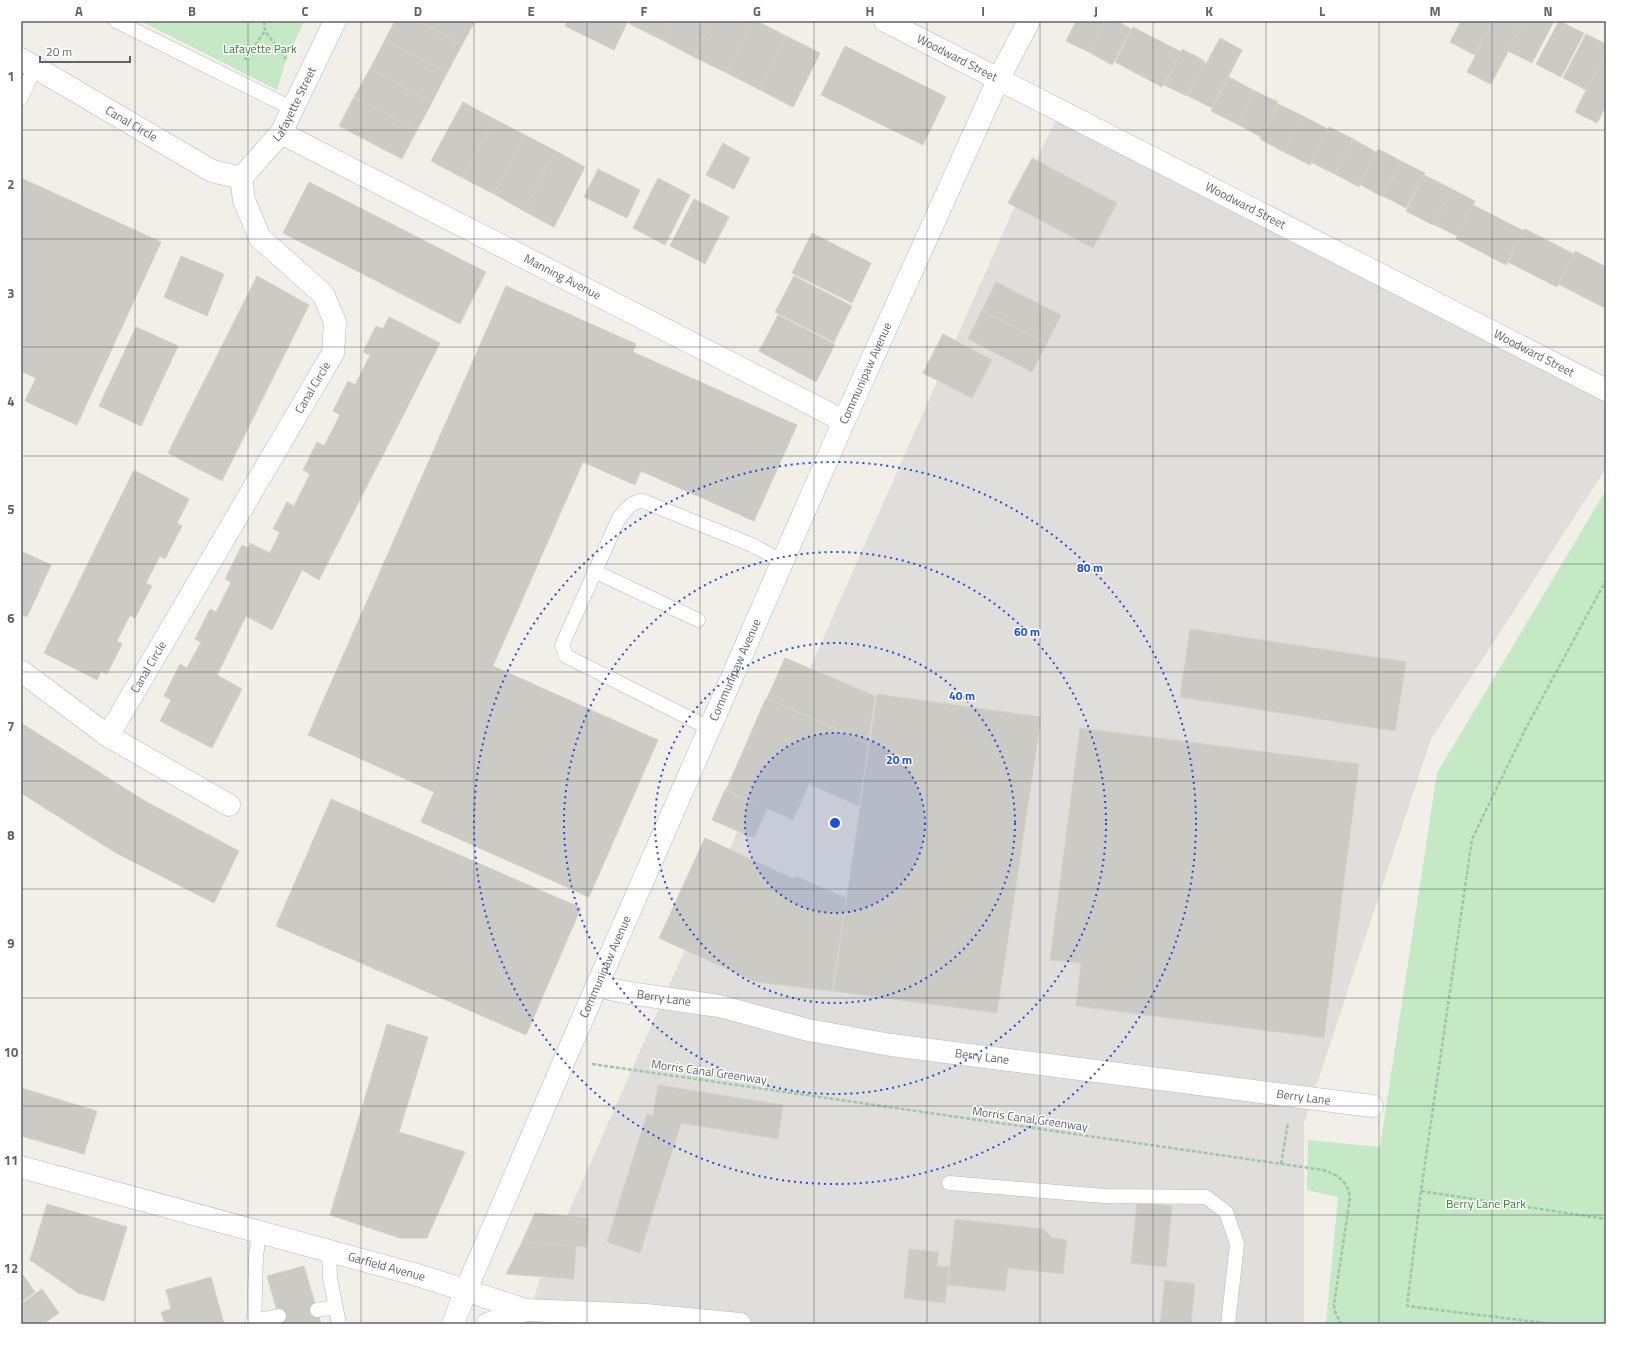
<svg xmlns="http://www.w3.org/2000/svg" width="1627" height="1345" viewBox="0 0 1627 1345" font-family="'Titillium Web',sans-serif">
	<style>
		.industrial { fill: #e0deda }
		.green { fill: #c5e8c5 }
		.building { fill: #cccac5; stroke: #d6d1c6 }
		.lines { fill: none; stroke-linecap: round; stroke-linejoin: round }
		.service-casing { stroke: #b5b8bc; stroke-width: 15 }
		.minor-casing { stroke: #b5b8bc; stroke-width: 23 }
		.tertiary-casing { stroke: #b5b8bc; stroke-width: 23 }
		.secondary-casing { stroke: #b6babf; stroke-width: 23 }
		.path { stroke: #9cc7a9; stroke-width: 2.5; stroke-dasharray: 4 2; stroke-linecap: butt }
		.service { stroke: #fff; stroke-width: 14 }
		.minor { stroke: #fff; stroke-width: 22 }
		.tertiary { stroke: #fff; stroke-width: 22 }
		.secondary { stroke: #fff; stroke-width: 22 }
		.grid { fill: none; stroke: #5f6368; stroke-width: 1; stroke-opacity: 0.55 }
		.ring { fill: none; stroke: #1d4ed8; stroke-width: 2; stroke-dasharray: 2 4 }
		.labels { text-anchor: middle; stroke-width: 3; stroke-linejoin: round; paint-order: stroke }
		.park-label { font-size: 12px; fill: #348238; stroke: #fff }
		.street-label { font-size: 12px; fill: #5f6368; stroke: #fff }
		.centre { fill: #1d4ed8; stroke: #fff; stroke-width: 2 }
		.ring-label { font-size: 12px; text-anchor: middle; font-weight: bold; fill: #1d4ed8; stroke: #fff; stroke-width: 3; stroke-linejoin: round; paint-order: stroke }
		.neatline { fill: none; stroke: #5f6368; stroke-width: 1.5 }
		.grid-label { font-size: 13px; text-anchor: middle; font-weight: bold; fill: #5f6368 }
	</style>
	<rect width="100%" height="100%" fill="#f1efe8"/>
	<path class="industrial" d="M 1061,110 L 1606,385 L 1606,468 L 1431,739 L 1304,1123 L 1304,1324 L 674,1324 L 532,1304 L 542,1272 L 1031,170 Z"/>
	<path class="green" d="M 141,21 L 304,21 L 286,60 L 277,90 Z
		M 1606,490 L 1606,1324 L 1326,1324 L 1338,1197 L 1307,1190 L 1308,1140 L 1380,1147 L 1437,773 Z"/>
	<path class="building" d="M 395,21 L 418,21 L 462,45 L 447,73 L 385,40 Z
		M 418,21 L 475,21 L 462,45 Z
		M 568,21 L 628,21 L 614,50 L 565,26 Z
		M 631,21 L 671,21 L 662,40 L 630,24 Z
		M 671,21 L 712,21 L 694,57 L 662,40 Z
		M 712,21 L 753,21 L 727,73 L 694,57 Z
		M 753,21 L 757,21 L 786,36 L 760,90 L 727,73 Z
		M 1076,21 L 1105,21 L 1089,52 L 1066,41 Z
		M 1105,21 L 1117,21 L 1131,29 L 1112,65 L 1089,52 Z
		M 1461,21 L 1493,21 L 1475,55 L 1450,42 Z
		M 1493,21 L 1524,21 L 1491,84 L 1467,72 Z
		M 1524,21 L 1554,21 L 1532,63 L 1508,51 Z
		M 1559,21 L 1584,33 L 1561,77 L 1536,64 Z
		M 1133,27 L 1181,52 L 1162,87 L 1115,62 Z
		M 1586,34 L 1606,44 L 1606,51 L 1586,90 L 1563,78 Z
		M 786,36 L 820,53 L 793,107 L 760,90 Z
		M 1220,38 L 1242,50 L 1212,108 L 1188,96 L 1204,63 L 1206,64 Z
		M 385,40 L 447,73 L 432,102 L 370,69 Z
		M 845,46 L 946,97 L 923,145 L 821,95 Z
		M 1182,49 L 1205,61 L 1187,96 L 1164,85 Z
		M 1606,51 L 1606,106 L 1597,123 L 1575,112 Z
		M 370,69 L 432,102 L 417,130 L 354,97 Z
		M 1229,77 L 1255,91 L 1237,124 L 1211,111 Z
		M 1255,91 L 1278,102 L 1261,137 L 1237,124 Z
		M 354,97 L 417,130 L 402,159 L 339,126 Z
		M 463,102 L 494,119 L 463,178 L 431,161 Z
		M 1278,104 L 1303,116 L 1284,152 L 1260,139 Z
		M 1303,116 L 1328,129 L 1310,165 L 1284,152 Z
		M 494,119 L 525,135 L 494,194 L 463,178 Z
		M 1329,127 L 1353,139 L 1335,174 L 1311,162 Z
		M 525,135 L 556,151 L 524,211 L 494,194 Z
		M 1353,139 L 1376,152 L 1359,187 L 1335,174 Z
		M 723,143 L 750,158 L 734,189 L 706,175 Z
		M 1378,149 L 1401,161 L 1383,197 L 1359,184 Z
		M 556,151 L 585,167 L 554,227 L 524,211 Z
		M 1032,158 L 1117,203 L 1093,248 L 1008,203 Z
		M 1401,161 L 1425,173 L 1406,208 L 1383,196 Z
		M 598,169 L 640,190 L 627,218 L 584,197 Z
		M 1424,175 L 1452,189 L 1433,225 L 1406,211 Z
		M 21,178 L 161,242 L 77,425 L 25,401 L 36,378 L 21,371 Z
		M 658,178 L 690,195 L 665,245 L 633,228 Z
		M 309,182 L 486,272 L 460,324 L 283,233 Z
		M 1452,189 L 1475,201 L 1457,236 L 1433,224 Z
		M 694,199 L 729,217 L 705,264 L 670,246 Z
		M 1473,205 L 1524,231 L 1506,265 L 1456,239 Z
		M 1525,229 L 1574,254 L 1557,287 L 1508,262 Z
		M 812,233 L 871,263 L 852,303 L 792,273 Z
		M 1575,251 L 1606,267 L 1605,308 L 1558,284 Z
		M 181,256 L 224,274 L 207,316 L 164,297 Z
		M 257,276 L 309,305 L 222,481 L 168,453 Z
		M 794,276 L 852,306 L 834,342 L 775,312 Z
		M 996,282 L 1061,315 L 1047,343 L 982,310 Z
		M 506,286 L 636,344 L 633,352 L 797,425 L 754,521 L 641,471 L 635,485 L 583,462 L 493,666 L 658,740 L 589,897 L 421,822 L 434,792 L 308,735 Z
		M 982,310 L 1047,343 L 1032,372 L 968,339 Z
		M 778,315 L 835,344 L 816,382 L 759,351 Z
		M 389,317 L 440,343 L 319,580 L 302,570 L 272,630 L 246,616 L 217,675 L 242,689 L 212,748 L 160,721 L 171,700 L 164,696 L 180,664 L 187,668 L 201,642 L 195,639 L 210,609 L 216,612 L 231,582 L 225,579 L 242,545 L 248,548 L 250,543 L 270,553 L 280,532 L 273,529 L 287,502 L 294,506 L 310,474 L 303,470 L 317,442 L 324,446 L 340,415 L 333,411 L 348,381 L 355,385 L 370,355 L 363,352 L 376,326 L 383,329 Z
		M 136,327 L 178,346 L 141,426 L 99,406 Z
		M 943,334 L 992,360 L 972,398 L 923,373 Z
		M 134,470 L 189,499 L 177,523 L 182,526 L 165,559 L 160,556 L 146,583 L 152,586 L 135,618 L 130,615 L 117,641 L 122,644 L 107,674 L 101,671 L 97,680 L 44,653 Z
		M 21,551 L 51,565 L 27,617 L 21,614 Z
		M 1190,629 L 1406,662 L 1395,731 L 1180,697 Z
		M 785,658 L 875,696 L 868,743 L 767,698 Z
		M 877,694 L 1041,717 L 997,1013 L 833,991 Z
		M 766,698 L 868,744 L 859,806 L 809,784 L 793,820 L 726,790 Z
		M 21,723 L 145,801 L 239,851 L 214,903 L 116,853 L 21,793 Z
		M 1080,728 L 1359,764 L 1324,1038 L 1076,1006 L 1081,963 L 1050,960 Z
		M 725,790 L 767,809 L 754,838 L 712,820 Z
		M 331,799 L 581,908 L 526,1035 L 276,926 Z
		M 705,838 L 794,879 L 796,876 L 846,898 L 832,991 L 756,982 L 659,938 Z
		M 387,1024 L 428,1037 L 399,1132 L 465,1152 L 427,1238 L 400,1238 L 330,1215 Z
		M 658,1085 L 783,1105 L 778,1139 L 681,1123 L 640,1253 L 607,1242 L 647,1114 L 653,1116 Z
		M 21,1088 L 97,1111 L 84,1154 L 21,1136 Z
		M 1137,1202 L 1172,1206 L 1166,1267 L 1131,1263 Z
		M 47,1204 L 127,1227 L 104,1301 L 78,1293 L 30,1260 Z
		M 535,1213 L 589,1218 L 587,1247 L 522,1242 Z
		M 955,1219 L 1043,1229 L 1052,1238 L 1067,1240 L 1063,1274 L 1008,1268 L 1005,1291 L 948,1285 Z
		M 522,1242 L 576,1246 L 574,1279 L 506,1274 Z
		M 909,1249 L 939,1252 L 937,1266 L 949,1267 L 945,1303 L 904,1298 Z
		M 304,1266 L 321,1324 L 281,1324 L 267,1276 Z
		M 21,1272 L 35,1292 L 21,1302 Z
		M 211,1277 L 224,1324 L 165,1324 L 161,1312 L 171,1309 L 166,1290 Z
		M 1165,1280 L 1195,1284 L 1191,1324 L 1160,1324 Z
		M 42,1289 L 59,1313 L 43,1324 L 21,1324 L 21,1304 Z"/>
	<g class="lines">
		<defs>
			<path id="service" d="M 116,21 L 293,109
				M 21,98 L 35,67
				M 594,571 L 698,620
				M 709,728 L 566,656 L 562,645 L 619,518 C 626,510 632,501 643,501 L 752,545 L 782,561
				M 949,1183 L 1104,1196 L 1206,1197 L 1226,1212 L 1237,1244 L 1228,1324
				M 329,1251 L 330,1278 L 339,1324
				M 317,1310 L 335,1307
				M 253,1321 L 279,1316
				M 254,1324 L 256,1257 L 259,1232"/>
			<g id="minor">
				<path id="s1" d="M 885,21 L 1606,390"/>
				<path id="s2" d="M 21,59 L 212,171 L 241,178"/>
				<path id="s3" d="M 281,133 L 844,421"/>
				<path id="s4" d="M 241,178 L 281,133 L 335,21"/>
				<path d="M 21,671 L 108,736 L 229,805"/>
				<path id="s5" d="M 108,736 L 333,353 L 335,322 L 323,294 L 260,238 L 244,200 L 241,178"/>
				<path id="s6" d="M 597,986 L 629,993 L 719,1006 L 808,1030 L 891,1045 L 1372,1106"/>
			</g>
			<g id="tertiary">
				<path id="s7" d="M 466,1290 L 564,1061 L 844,421 L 999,78 L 1029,21"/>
			</g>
			<g id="secondary">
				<path id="s8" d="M 21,1167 L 421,1276 L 526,1310 L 645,1315 L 740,1324"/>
				<path d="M 453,1324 L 466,1290"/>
				<path d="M 487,1324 L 526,1310"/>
			</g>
		</defs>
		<use href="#service" class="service-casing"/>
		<use href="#minor" class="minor-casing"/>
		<use href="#tertiary" class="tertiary-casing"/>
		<use href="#secondary" class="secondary-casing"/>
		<path class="path" d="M 264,21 L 265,31 L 286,59
			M 245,60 L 265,31
			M 592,1064 L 1323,1170 C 1338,1175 1348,1181 1350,1198 L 1334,1304 C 1334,1312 1337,1317 1342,1324
			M 1281,1164 L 1288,1123
			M 1421,1191 L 1606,1219
			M 1552,1324 L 1407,1306 L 1421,1191 L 1472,839 L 1526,728 L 1606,580"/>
		<use href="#service" class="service"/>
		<use href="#minor" class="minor"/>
		<use href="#tertiary" class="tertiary"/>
		<use href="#secondary" class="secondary"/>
	</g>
	<path class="grid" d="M 135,21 L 135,1324M 248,21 L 248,1324M 361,21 L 361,1324M 474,21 L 474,1324M 587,21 L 587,1324M 700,21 L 700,1324M 814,21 L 814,1324M 927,21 L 927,1324M 1040,21 L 1040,1324M 1153,21 L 1153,1324M 1266,21 L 1266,1324M 1379,21 L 1379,1324M 1492,21 L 1492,1324M 21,130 L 1606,130M 21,239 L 1606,239M 21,347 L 1606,347M 21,456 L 1606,456M 21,564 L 1606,564M 21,672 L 1606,672M 21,781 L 1606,781M 21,889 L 1606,889M 21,998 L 1606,998M 21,1106 L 1606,1106M 21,1215 L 1606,1215"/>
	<circle cx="835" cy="823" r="90" fill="#1d4ed8" fill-opacity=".12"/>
	<g class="ring">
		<circle cx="835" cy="823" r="90"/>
		<circle cx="835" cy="823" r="180"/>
		<circle cx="835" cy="823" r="271"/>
		<circle cx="835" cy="823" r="361"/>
	</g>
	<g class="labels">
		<g class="park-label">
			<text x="260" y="53">Lafayette Park</text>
			<text x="1486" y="1208">Berry Lane Park</text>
		</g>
		<g class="street-label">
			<text dy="4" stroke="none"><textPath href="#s1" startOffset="81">Woodward Street</textPath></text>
			<text dy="4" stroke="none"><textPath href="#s4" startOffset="92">Lafayette Street</textPath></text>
			<text dy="4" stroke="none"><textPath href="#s2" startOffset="128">Canal Circle</textPath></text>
			<text dy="4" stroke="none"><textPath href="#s1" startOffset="405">Woodward Street</textPath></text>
			<text dy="4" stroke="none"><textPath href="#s3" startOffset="316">Manning Avenue</textPath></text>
			<text dy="4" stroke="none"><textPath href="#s1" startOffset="729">Woodward Street</textPath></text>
			<text dy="4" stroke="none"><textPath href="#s7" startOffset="1000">Communipaw Avenue</textPath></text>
			<text dy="4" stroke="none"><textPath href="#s5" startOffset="404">Canal Circle</textPath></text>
			<text dy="4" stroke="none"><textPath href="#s5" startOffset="80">Canal Circle</textPath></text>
			<text dy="4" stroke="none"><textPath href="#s7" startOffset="676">Communipaw Avenue</textPath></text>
			<text dy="4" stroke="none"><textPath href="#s7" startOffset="352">Communipaw Avenue</textPath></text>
			<text dy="4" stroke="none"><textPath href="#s6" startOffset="68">Berry Lane</textPath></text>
			<text dy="4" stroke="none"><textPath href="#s6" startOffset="392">Berry Lane</textPath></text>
			<text transform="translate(709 1072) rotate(8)" y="4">Morris Canal Greenway</text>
			<text dy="4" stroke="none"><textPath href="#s6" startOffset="716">Berry Lane</textPath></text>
			<text transform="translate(1030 1119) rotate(8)" y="4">Morris Canal Greenway</text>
			<text dy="4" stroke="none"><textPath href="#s8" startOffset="379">Garfield Avenue</textPath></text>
		</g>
	</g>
	<circle cx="835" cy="823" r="6" class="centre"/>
	<g class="ring-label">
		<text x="1090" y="572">80 m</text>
		<text x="1027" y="636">60 m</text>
		<text x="962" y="700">40 m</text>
		<text x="899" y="764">20 m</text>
	</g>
	<rect width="1627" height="1345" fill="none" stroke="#ffffff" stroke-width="44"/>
	<path d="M40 56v6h90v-6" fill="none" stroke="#5f6368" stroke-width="2"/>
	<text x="46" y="56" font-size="12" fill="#5f6368" stroke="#ffffff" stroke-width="3" paint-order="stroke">20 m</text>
	<rect x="22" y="22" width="1583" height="1301" class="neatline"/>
	<g class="grid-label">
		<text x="79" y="16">A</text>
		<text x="192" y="16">B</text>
		<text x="305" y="16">C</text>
		<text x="418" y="16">D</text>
		<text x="531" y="16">E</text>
		<text x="644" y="16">F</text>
		<text x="757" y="16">G</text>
		<text x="870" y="16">H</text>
		<text x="983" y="16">I</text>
		<text x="1096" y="16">J</text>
		<text x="1209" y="16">K</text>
		<text x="1322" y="16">L</text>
		<text x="1435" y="16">M</text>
		<text x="1548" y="16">N</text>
		<text x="11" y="81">1</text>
		<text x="11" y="189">2</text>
		<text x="11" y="298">3</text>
		<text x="11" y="406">4</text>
		<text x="11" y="514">5</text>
		<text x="11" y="623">6</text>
		<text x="11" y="731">7</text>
		<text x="11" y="840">8</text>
		<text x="11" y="948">9</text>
		<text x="11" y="1057">10</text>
		<text x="11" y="1165">11</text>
		<text x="11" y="1273">12</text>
	</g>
</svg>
